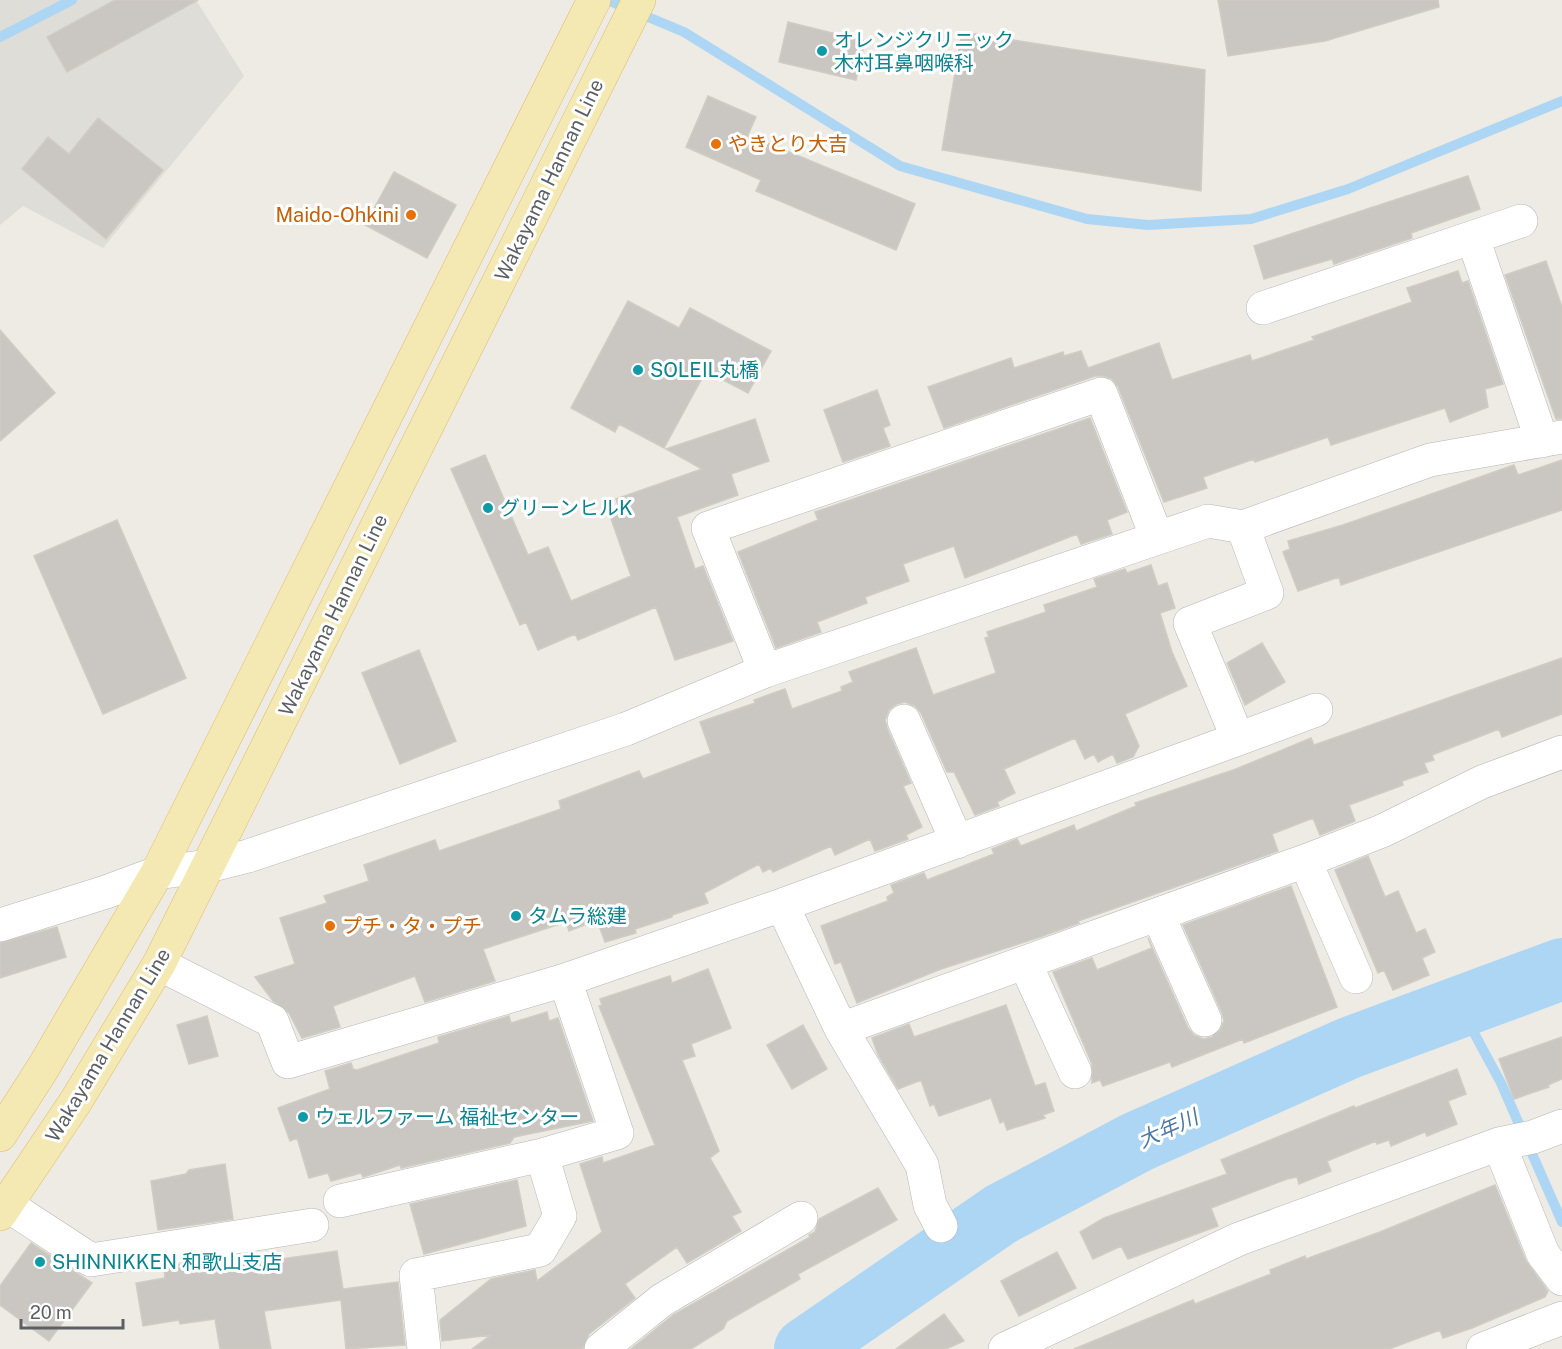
<svg xmlns="http://www.w3.org/2000/svg" width="1562" height="1349" viewBox="0 0 1562 1349" font-family="'Public Sans','Noto Sans JP',sans-serif">
	<style>
		.industrial { fill: #deddd8 }
		.lines { fill: none; stroke-linecap: round; stroke-linejoin: round }
		.stream { stroke: #add6f4; stroke-width: 10 }
		.river { stroke: #add6f4; stroke-width: 62 }
		.building { fill: #cac7c3; stroke: #d0ccc3; stroke-width: 1.5 }
		.minor-casing { stroke: #b4b6b9; stroke-width: 34 }
		.major-casing { stroke: #dfbd6b; stroke-width: 34 }
		.minor { stroke: #fff; stroke-width: 33 }
		.major { stroke: #f4e9b2; stroke-width: 33 }
		.culture-dot { fill: #0f9aa8; stroke: #fff; stroke-width: 2 }
		.food-dot { fill: #e8710a; stroke: #fff; stroke-width: 2 }
		.labels { text-anchor: middle; stroke-width: 6; stroke-linejoin: round; paint-order: stroke }
		.culture-label { font-size: 20px; fill: #0d838f; stroke: #fff; text-anchor: start }
		.food-label { font-size: 20px; fill: #c56008; stroke: #fff; text-anchor: start }
		.street-label { font-size: 20px; fill: #5c5f63; stroke: #fff }
		.water-label { font-size: 21px; font-style: italic; fill: #4c78a3; stroke: #fff }
	</style>
	<rect width="100%" height="100%" fill="#edebe4"/>
	<path class="industrial" d="M 0,0 L 196,0 L 244,76 L 103,248 L 23,206 L 0,225 Z"/>
	<g class="lines">
		<path class="stream" d="M 607,0 L 684,32 L 900,166 L 1087,219 L 1148,225 L 1251,219 L 1348,189 L 1562,101
			M 0,37 L 72,0
			M 1460,1007 L 1501,1083 L 1562,1222"/>
		<path class="river" d="M 805,1349 L 1001,1214 L 1137,1142 L 1349,1048 L 1562,969"/>
	</g>
	<path class="building" d="M 115,0 L 198,0 L 67,72 L 47,37 Z
		M 1218,0 L 1438,0 L 1439,7 L 1325,41 L 1228,56 Z
		M 788,22 L 865,41 L 856,80 L 779,62 Z
		M 962,32 L 1205,70 L 1201,191 L 942,150 Z
		M 708,96 L 756,117 L 748,135 L 915,204 L 896,250 L 756,191 L 761,180 L 686,147 Z
		M 98,118 L 163,170 L 106,239 L 22,169 L 48,137 L 69,154 Z
		M 394,172 L 456,205 L 427,258 L 365,225 Z
		M 1468,176 L 1480,209 L 1411,233 L 1412,238 L 1334,264 L 1332,259 L 1264,279 L 1254,246 Z
		M 1546,261 L 1562,307 L 1562,419 L 1556,419 L 1505,275 Z
		M 1458,271 L 1462,283 L 1468,281 L 1503,384 L 1485,389 L 1488,407 L 1450,422 L 1445,408 L 1331,445 L 1328,437 L 1255,462 L 1254,459 L 1203,477 L 1207,488 L 1164,502 L 1118,387 L 1112,379 L 1104,376 L 1095,376 L 944,428 L 928,387 L 1011,358 L 1014,368 L 1063,352 L 1064,356 L 1081,351 L 1088,368 L 1159,343 L 1172,380 L 1250,355 L 1252,361 L 1314,340 L 1312,337 L 1412,302 L 1407,288 Z
		M 628,301 L 679,328 L 690,308 L 771,351 L 748,393 L 706,371 L 664,448 L 619,424 L 615,432 L 571,408 Z
		M 0,330 L 55,393 L 0,441 Z
		M 877,390 L 890,425 L 883,428 L 890,446 L 843,462 L 824,410 Z
		M 1090,418 L 1127,512 L 1107,520 L 1112,534 L 1081,544 L 1077,534 L 965,578 L 954,546 L 903,564 L 909,581 L 865,597 L 867,603 L 817,622 L 821,632 L 776,648 L 738,552 L 818,520 L 815,512 Z
		M 755,419 L 769,461 L 731,474 L 738,495 L 677,517 L 695,569 L 703,566 L 733,641 L 675,660 L 656,607 L 578,640 L 575,634 L 538,650 L 526,622 L 520,625 L 451,469 L 485,455 L 528,555 L 548,547 L 571,601 L 631,576 L 609,513 L 620,510 L 616,499 L 702,469 L 666,449 Z
		M 1562,460 L 1562,510 L 1341,585 L 1339,577 L 1298,591 L 1283,552 L 1290,549 L 1288,541 L 1343,525 L 1514,465 L 1518,475 Z
		M 117,520 L 186,678 L 103,714 L 34,556 Z
		M 1151,565 L 1158,586 L 1167,583 L 1175,608 L 1160,613 L 1172,652 L 1187,686 L 1125,714 L 1139,746 L 1133,757 L 1117,763 L 1113,754 L 1098,762 L 1094,754 L 1085,759 L 1075,738 L 1004,769 L 1015,793 L 997,802 L 999,806 L 975,815 L 954,772 L 947,772 L 921,713 L 915,706 L 905,702 L 897,704 L 889,710 L 885,720 L 887,728 L 911,783 L 903,786 L 922,827 L 906,835 L 908,839 L 875,851 L 870,839 L 835,855 L 831,846 L 773,872 L 771,868 L 763,872 L 759,864 L 704,893 L 708,903 L 672,915 L 672,917 L 635,929 L 636,933 L 605,942 L 597,920 L 569,931 L 566,922 L 483,949 L 495,981 L 425,1002 L 415,976 L 333,1006 L 340,1027 L 302,1038 L 289,1013 L 273,1001 L 255,977 L 295,964 L 280,918 L 327,903 L 324,896 L 369,881 L 364,865 L 435,840 L 439,851 L 561,809 L 559,801 L 639,771 L 643,779 L 711,753 L 700,722 L 755,703 L 754,700 L 785,689 L 792,709 L 842,691 L 841,687 L 853,682 L 849,672 L 916,648 L 933,695 L 996,673 L 985,638 L 989,637 L 987,632 L 1046,612 L 1044,605 L 1097,587 L 1094,579 L 1125,569 L 1127,573 Z
		M 1262,643 L 1285,682 L 1245,705 L 1227,663 Z
		M 419,650 L 456,741 L 400,764 L 362,673 Z
		M 1562,658 L 1562,714 L 1502,737 L 1499,729 L 1432,755 L 1434,760 L 1424,763 L 1428,772 L 1402,781 L 1403,785 L 1349,805 L 1355,821 L 1320,835 L 1313,818 L 1272,834 L 1278,851 L 1078,921 L 1079,923 L 1040,937 L 941,969 L 859,1002 L 857,1003 L 841,962 L 835,964 L 821,926 L 888,901 L 887,897 L 894,893 L 891,885 L 924,873 L 927,880 L 994,854 L 992,849 L 1017,839 L 1021,846 L 1074,825 L 1076,831 L 1136,806 L 1135,803 L 1236,769 L 1311,738 L 1314,745 Z
		M 1368,856 L 1385,897 L 1398,891 L 1416,933 L 1425,929 L 1435,952 L 1422,958 L 1429,975 L 1393,990 L 1384,970 L 1378,973 L 1335,870 Z
		M 1291,886 L 1337,1007 L 1244,1043 L 1243,1039 L 1172,1067 L 1170,1062 L 1103,1086 L 1100,1080 L 1092,1083 L 1092,1064 L 1053,972 L 1092,958 L 1097,970 L 1152,948 L 1148,938 L 1188,1028 L 1194,1035 L 1203,1039 L 1212,1037 L 1220,1030 L 1224,1021 L 1222,1013 L 1183,925 Z
		M 57,927 L 66,957 L 0,978 L 0,943 Z
		M 708,969 L 731,1028 L 691,1044 L 695,1056 L 682,1060 L 719,1151 L 710,1158 L 741,1212 L 732,1216 L 741,1231 L 687,1263 L 677,1247 L 625,1284 L 635,1298 L 589,1334 L 583,1349 L 472,1349 L 491,1335 L 442,1341 L 440,1320 L 491,1279 L 535,1270 L 537,1281 L 602,1232 L 580,1164 L 602,1157 L 603,1163 L 655,1145 L 599,1006 L 602,1005 L 600,999 L 670,976 L 672,983 Z
		M 1006,1005 L 1035,1086 L 1045,1083 L 1054,1111 L 1043,1115 L 1045,1118 L 1007,1130 L 1004,1121 L 1000,1123 L 991,1098 L 939,1116 L 934,1104 L 930,1106 L 921,1080 L 898,1089 L 878,1055 L 872,1038 L 909,1024 L 914,1037 Z
		M 547,1012 L 549,1021 L 558,1018 L 593,1121 L 514,1137 L 510,1143 L 401,1168 L 400,1165 L 363,1177 L 361,1173 L 331,1181 L 328,1173 L 309,1178 L 297,1138 L 290,1141 L 278,1108 L 330,1089 L 325,1071 L 351,1063 L 353,1069 L 357,1070 L 439,1043 L 438,1037 L 509,1016 L 511,1023 Z
		M 207,1016 L 218,1056 L 189,1064 L 177,1025 Z
		M 803,1025 L 827,1069 L 792,1089 L 767,1045 Z
		M 1562,1037 L 1562,1079 L 1548,1085 L 1549,1087 L 1514,1099 L 1499,1059 Z
		M 1457,1069 L 1466,1094 L 1448,1101 L 1457,1124 L 1427,1136 L 1425,1132 L 1391,1146 L 1389,1140 L 1377,1144 L 1376,1141 L 1327,1161 L 1331,1171 L 1299,1184 L 1297,1177 L 1287,1179 L 1211,1208 L 1218,1226 L 1128,1259 L 1121,1246 L 1093,1259 L 1080,1232 L 1104,1218 L 1227,1174 L 1221,1160 L 1354,1106 L 1355,1108 Z
		M 225,1164 L 233,1219 L 158,1230 L 151,1181 L 186,1174 L 189,1170 Z
		M 517,1180 L 526,1226 L 424,1254 L 410,1204 Z
		M 1495,1185 L 1526,1261 L 1548,1291 L 1545,1297 L 1472,1328 L 1443,1338 L 1440,1330 L 1389,1349 L 1074,1349 L 1193,1300 L 1195,1304 L 1271,1274 L 1270,1270 L 1305,1256 L 1306,1259 L 1380,1232 Z
		M 878,1188 L 897,1220 L 798,1274 L 800,1279 L 727,1321 L 723,1329 L 691,1349 L 631,1349 L 673,1315 L 810,1237 L 809,1235 L 815,1232 L 819,1219 Z
		M 31,1243 L 92,1283 L 49,1341 L 0,1305 L 0,1286 Z
		M 337,1251 L 343,1289 L 398,1282 L 405,1345 L 346,1349 L 341,1300 L 264,1311 L 271,1349 L 220,1349 L 215,1319 L 180,1324 L 179,1320 L 143,1326 L 136,1283 L 165,1278 L 164,1267 L 239,1256 L 239,1258 L 259,1255 L 260,1262 Z
		M 1057,1252 L 1076,1288 L 1019,1316 L 1001,1281 Z
		M 944,1314 L 964,1341 L 946,1349 L 896,1349 Z"/>
	<g class="lines">
		<defs>
			<path id="minor" d="M 1473,238 L 1542,441
				M 1263,308 L 1521,221
				M 765,671 L 1208,521 L 1243,527 L 1430,460 L 1562,437
				M 904,721 L 957,842
				M 1238,739 L 1316,710
				M 1305,861 L 1356,977
				M 782,905 L 1238,739 L 1190,623 L 1267,593 L 1243,527
				M 1158,915 L 1205,1020
				M 0,925 L 106,892 L 157,873 L 208,866 L 248,856 L 626,729 L 765,671 L 708,528 L 1101,394 L 1157,538
				M 1025,963 L 1075,1072
				M 159,964 L 272,1021 L 288,1062 L 565,980
				M 1499,1144 L 1543,1254 L 1562,1279
				M 542,1155 L 617,1133 L 565,980 L 782,905 L 841,1029
				M 340,1201 L 542,1155 L 560,1216 L 540,1250 L 416,1275 L 424,1349
				M 7,1205 L 91,1260 L 312,1225
				M 941,1226 L 930,1205 L 922,1165 L 841,1029 L 1305,861 L 1382,831 L 1482,782 L 1562,752
				M 601,1349 L 662,1300 L 801,1218
				M 1005,1349 L 1239,1239 L 1499,1144 L 1533,1137 L 1562,1126
				M 1483,1349 L 1562,1318"/>
			<path id="major" d="M 0,1135 L 43,1068 L 157,873 L 594,0
				M 0,1214 L 76,1101 L 159,964 L 639,0"/>
		</defs>
		<use href="#minor" class="minor-casing"/>
		<use href="#major" class="major-casing"/>
		<use href="#minor" class="minor"/>
		<use href="#major" class="major"/>
	</g>
	<g class="culture-dot">
		<circle cx="822" cy="51" r="6"/>
		<circle cx="638" cy="370" r="6"/>
		<circle cx="488" cy="508" r="6"/>
		<circle cx="516" cy="916" r="6"/>
		<circle cx="303" cy="1117" r="6"/>
		<circle cx="40" cy="1262" r="6"/>
	</g>
	<g class="food-dot">
		<circle cx="716" cy="144" r="6"/>
		<circle cx="411" cy="215" r="6"/>
		<circle cx="330" cy="926" r="6"/>
	</g>
	<g class="labels">
		<g class="culture-label">
			<text x="834" y="47">オレンジクリニック<tspan x="834" dy="23">木村耳鼻咽喉科</tspan></text>
			<text x="650" y="377">SOLEIL丸橋</text>
			<text x="500" y="515">グリーンヒルK</text>
			<text x="528" y="923">タムラ総建</text>
			<text x="315" y="1124">ウェルファーム 福祉センター</text>
			<text x="52" y="1269">SHINNIKKEN 和歌山支店</text>
		</g>
		<g class="food-label">
			<text x="728" y="151">やきとり大吉</text>
			<text x="399" y="222" text-anchor="end">Maido-Ohkini</text>
			<text x="342" y="933">プチ・タ・プチ</text>
		</g>
		<g class="street-label">
			<text transform="translate(549 180) rotate(-64)" y="7">Wakayama Hannan Line</text>
			<text transform="translate(333 615) rotate(-64)" y="7">Wakayama Hannan Line</text>
			<text transform="translate(108 1045) rotate(-59)" y="7">Wakayama Hannan Line</text>
		</g>
		<g class="water-label">
			<text transform="translate(1168 1129) rotate(-24)" y="7">大年川</text>
		</g>
	</g>
	<path d="M21 1319v9h102v-9" fill="none" stroke="#5c5f63" stroke-width="3"/>
	<text x="30" y="1319" font-size="18" fill="#5c5f63" stroke="#ffffff" stroke-width="4.5" paint-order="stroke">20 m</text>
</svg>
